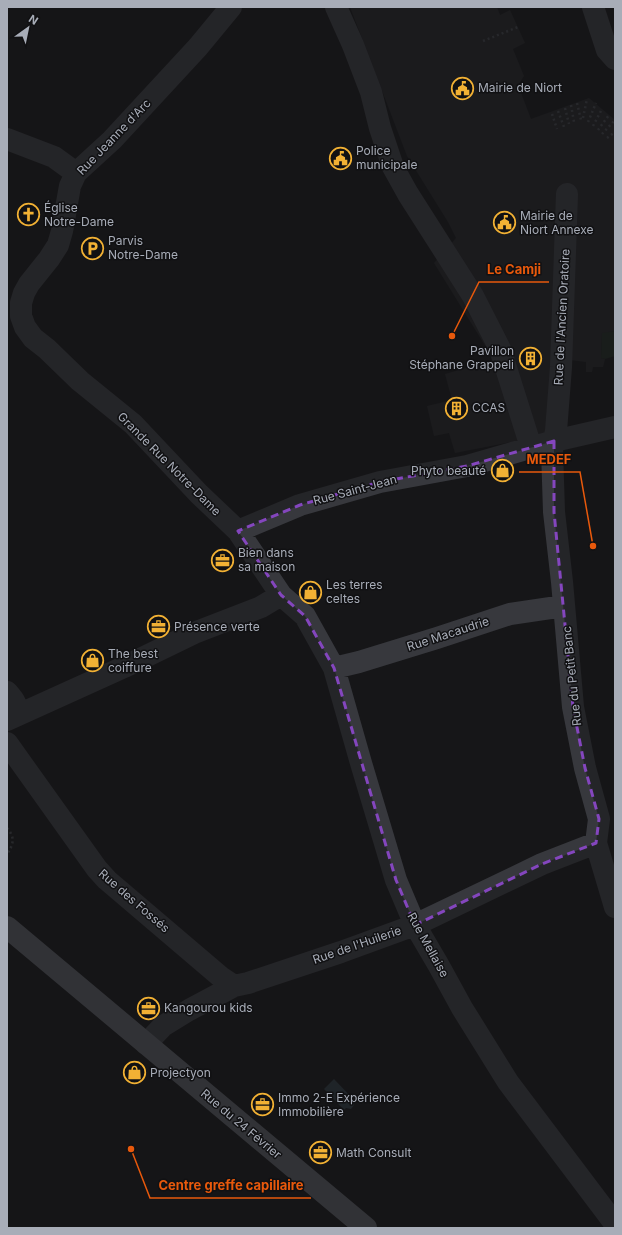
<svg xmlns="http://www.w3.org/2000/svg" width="622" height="1235" viewBox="0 0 622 1235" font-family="Inter,sans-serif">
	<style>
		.built { fill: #222225 }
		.green { fill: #1e261f }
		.water { fill: #2c353c }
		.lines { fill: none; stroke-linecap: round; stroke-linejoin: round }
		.path { stroke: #3d3f44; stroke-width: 2.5; stroke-dasharray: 2 3; stroke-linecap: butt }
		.minor { stroke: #37383d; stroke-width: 22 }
		.major { stroke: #53555c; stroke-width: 22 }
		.marked { fill: none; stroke: #8446be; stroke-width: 3; stroke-dasharray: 8 5; stroke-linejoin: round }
		.labels { text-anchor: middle; stroke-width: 3; stroke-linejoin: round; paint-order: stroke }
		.poi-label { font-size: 12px; fill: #a8adb8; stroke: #111113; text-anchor: start }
		.street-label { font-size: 12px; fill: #a8adb8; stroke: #111113 }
		.leader { fill: none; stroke: #e8590c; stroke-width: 1.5 }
		.callout-dot { fill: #e8590c; stroke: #111113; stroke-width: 1.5 }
		.callout-label { font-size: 13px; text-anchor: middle; font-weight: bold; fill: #e8590c; stroke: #111113; stroke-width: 3; stroke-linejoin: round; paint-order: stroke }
	</style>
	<rect width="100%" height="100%" fill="#161618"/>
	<path class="built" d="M 350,7 L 497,7 L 500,15 L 510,10 L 525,43 L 513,49 L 524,76 L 518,85 L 531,119 L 589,98 L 615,120 L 615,331 L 602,334 L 601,358 L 605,359 L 603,367 L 593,367 L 592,372 L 586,372 L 586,362 L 570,360 L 547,431 L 544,434 L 517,441 L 455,453 L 449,433 L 434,436 L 427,406 L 452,400 L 445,374 L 494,360 L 434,263 L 456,238 L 448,222 L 407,156 Z"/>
	<path class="green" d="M 615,331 L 615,356 L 605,359 L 601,358 L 602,333 Z"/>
	<path class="water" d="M 334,1079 L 354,1100 L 353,1101 L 354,1105 L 351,1109 L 346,1108 L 344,1110 L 324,1089 Z"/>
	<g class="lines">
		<path class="path" d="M 483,41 L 518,27
			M 577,103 L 581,120
			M 571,105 L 574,122
			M 565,108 L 569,124
			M 558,111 L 564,127
			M 552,114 L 557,129
			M 583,118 L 587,99
			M 588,122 L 596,103
			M 593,126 L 602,109
			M 598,130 L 609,115
			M 602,134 L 615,120
			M 607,138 L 615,132
			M 7,828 C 15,837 14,844 7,854"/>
		<path class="minor" d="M 231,7 L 198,47 L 112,140 L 76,173 L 70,186 L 62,231 L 58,245 L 49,259 L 29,284 L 24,293 L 21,303 L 21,316 L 25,327 L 33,338 L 47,349 L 80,381 L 133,424 L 199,494 L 238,531 L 281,595 L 305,616 L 334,668 L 361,763 L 396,880 L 415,925 L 439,966 L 462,1008 L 508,1082 L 615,1224
			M 336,7 L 353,45 L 371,92 L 380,128 L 393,167 L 408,194 L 473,296 L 500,349 L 531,447
			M 593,7 L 607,50 L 615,59
			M 7,139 L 54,157 L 76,173
			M 567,194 L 561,367 L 556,431 L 552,450 L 554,512 L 562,582 L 573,707 L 585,768 L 599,819 L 596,843 L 615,907
			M 238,531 L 300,505 L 380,482 L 467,466 L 554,441 L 615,427
			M 334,668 L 359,662 L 437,638 L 510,614 L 564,606
			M 7,692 C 14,700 18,704 15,715
			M 7,720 L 124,667 L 194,633 L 261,607 L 281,595
			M 7,743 L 97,869 L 107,880 L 222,978 L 234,986
			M 146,1044 L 163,1026 L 189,1010 L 234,986 L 248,983 L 341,952 L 415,925 L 542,864 L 596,843"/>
		<path class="major" d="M 7,927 L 366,1228"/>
	</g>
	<path d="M0 0H622V1235H0ZM 554,441 L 554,512 L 573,707 L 585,768 L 599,819 L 596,843 L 542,864 L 415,925 L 396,880 L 334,668 L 305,616 L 281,595 L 238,531 L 300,505 L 380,482 L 467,466 Z" fill="#161618" fill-opacity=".55" fill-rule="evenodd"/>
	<path class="marked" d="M 554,441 L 554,512 L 573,707 L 585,768 L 599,819 L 596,843 L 542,864 L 415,925 L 396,880 L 334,668 L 305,616 L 281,595 L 238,531 L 300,505 L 380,482 L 467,466 Z"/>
	<defs>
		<symbol id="civic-ring" viewBox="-11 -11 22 22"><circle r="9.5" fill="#111113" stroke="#f2b134" stroke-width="1.5"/><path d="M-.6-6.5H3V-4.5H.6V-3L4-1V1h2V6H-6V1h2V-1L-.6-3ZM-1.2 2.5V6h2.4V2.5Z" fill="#f2b134"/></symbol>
		<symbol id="church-ring" viewBox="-11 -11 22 22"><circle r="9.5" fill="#111113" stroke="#f2b134" stroke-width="1.5"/><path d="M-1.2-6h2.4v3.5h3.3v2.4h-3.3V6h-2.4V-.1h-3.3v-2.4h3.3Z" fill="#f2b134"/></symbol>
		<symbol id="parking-ring" viewBox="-11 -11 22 22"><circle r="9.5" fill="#111113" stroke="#f2b134" stroke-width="1.5"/><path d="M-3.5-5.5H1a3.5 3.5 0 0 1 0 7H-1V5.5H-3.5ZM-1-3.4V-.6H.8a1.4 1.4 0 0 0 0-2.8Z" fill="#f2b134"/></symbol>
		<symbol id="building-ring" viewBox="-11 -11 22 22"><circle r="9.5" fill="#111113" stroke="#f2b134" stroke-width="1.5"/><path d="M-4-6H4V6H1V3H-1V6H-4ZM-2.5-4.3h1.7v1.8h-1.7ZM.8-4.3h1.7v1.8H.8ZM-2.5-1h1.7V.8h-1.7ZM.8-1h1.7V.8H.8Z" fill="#f2b134"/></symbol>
		<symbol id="shop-ring" viewBox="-11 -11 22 22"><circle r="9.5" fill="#111113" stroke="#f2b134" stroke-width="1.5"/><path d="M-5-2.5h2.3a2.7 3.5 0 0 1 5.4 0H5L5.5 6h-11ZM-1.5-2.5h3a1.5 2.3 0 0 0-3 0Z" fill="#f2b134"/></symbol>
		<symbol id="office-ring" viewBox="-11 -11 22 22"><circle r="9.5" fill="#111113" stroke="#f2b134" stroke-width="1.5"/><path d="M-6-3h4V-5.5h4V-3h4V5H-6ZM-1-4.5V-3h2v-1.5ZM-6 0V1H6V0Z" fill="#f2b134"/></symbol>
	</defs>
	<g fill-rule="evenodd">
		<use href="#civic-ring" x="450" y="76" width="25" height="25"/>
		<use href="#civic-ring" x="328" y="146" width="25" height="25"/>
		<use href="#church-ring" x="16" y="202" width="25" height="25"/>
		<use href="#civic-ring" x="492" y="210" width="25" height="25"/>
		<use href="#parking-ring" x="80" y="236" width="25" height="25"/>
		<use href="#building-ring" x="518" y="346" width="25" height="25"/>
		<use href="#building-ring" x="444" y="396" width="25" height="25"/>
		<use href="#shop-ring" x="490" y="458" width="25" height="25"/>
		<use href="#office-ring" x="210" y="548" width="25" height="25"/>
		<use href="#shop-ring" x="298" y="580" width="25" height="25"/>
		<use href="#office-ring" x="146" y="614" width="25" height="25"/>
		<use href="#shop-ring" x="80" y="648" width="25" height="25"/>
		<use href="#office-ring" x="136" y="996" width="25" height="25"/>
		<use href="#shop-ring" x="122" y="1060" width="25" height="25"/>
		<use href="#office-ring" x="250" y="1092" width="25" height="25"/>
		<use href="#office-ring" x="308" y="1140" width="25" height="25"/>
	</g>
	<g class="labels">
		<g class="poi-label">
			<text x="478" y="92">Mairie de Niort</text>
			<text x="356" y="155">Police<tspan x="356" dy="14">municipale</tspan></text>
			<text x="44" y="212">Église<tspan x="44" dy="14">Notre-Dame</tspan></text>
			<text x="520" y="220">Mairie de<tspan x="520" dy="14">Niort Annexe</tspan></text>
			<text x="108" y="245">Parvis<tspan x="108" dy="14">Notre-Dame</tspan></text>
			<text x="514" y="355" text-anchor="end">Pavillon<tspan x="514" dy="14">Stéphane Grappeli</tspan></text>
			<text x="472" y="412">CCAS</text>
			<text x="486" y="475" text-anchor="end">Phyto beauté</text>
			<text x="238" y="557">Bien dans<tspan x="238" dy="14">sa maison</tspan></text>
			<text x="326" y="589">Les terres<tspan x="326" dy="14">celtes</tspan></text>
			<text x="174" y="631">Présence verte</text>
			<text x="108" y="658">The best<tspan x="108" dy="14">coiffure</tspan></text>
			<text x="164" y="1012">Kangourou kids</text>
			<text x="150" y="1077">Projectyon</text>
			<text x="278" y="1102">Immo 2-E Expérience<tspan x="278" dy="14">Immobilière</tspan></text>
			<text x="336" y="1157">Math Consult</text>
		</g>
		<g class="street-label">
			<text transform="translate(114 137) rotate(-46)" y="4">Rue Jeanne d'Arc</text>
			<text transform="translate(562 317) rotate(-87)" y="4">Rue de l'Ancien Oratoire</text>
			<text transform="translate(169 464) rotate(45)" y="4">Grande Rue Notre-Dame</text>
			<text transform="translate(355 490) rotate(-15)" y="4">Rue Saint-Jean</text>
			<text transform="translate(448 634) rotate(-18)" y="4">Rue Macaudrie</text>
			<text transform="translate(572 676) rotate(-96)" y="4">Rue du Petit Banc</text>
			<text transform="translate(134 901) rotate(41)" y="4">Rue des Fossés</text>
			<text transform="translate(357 945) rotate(-19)" y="4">Rue de l'Huilerie</text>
			<text transform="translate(428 945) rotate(61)" y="4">Rue Mellaise</text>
			<text transform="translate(241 1124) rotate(40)" y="4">Rue du 24 Février</text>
		</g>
	</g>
	<path class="leader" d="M452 336L479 282H549M593 546L580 472H519M131 1149L150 1198H311"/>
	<g class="callout-dot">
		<circle cx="452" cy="336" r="4"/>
		<circle cx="593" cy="546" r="4"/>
		<circle cx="131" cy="1149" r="4"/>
	</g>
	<g class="callout-label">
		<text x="514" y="274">Le Camji</text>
		<text x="549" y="464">MEDEF</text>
		<text x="231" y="1190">Centre greffe capillaire</text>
	</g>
	<rect width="622" height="1235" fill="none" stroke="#a8adb8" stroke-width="16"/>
	<g transform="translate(28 28) rotate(33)" stroke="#111113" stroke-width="3" paint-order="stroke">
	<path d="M0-3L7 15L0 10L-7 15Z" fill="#a8adb8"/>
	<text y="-6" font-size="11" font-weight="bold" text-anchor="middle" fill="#a8adb8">N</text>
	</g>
</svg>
